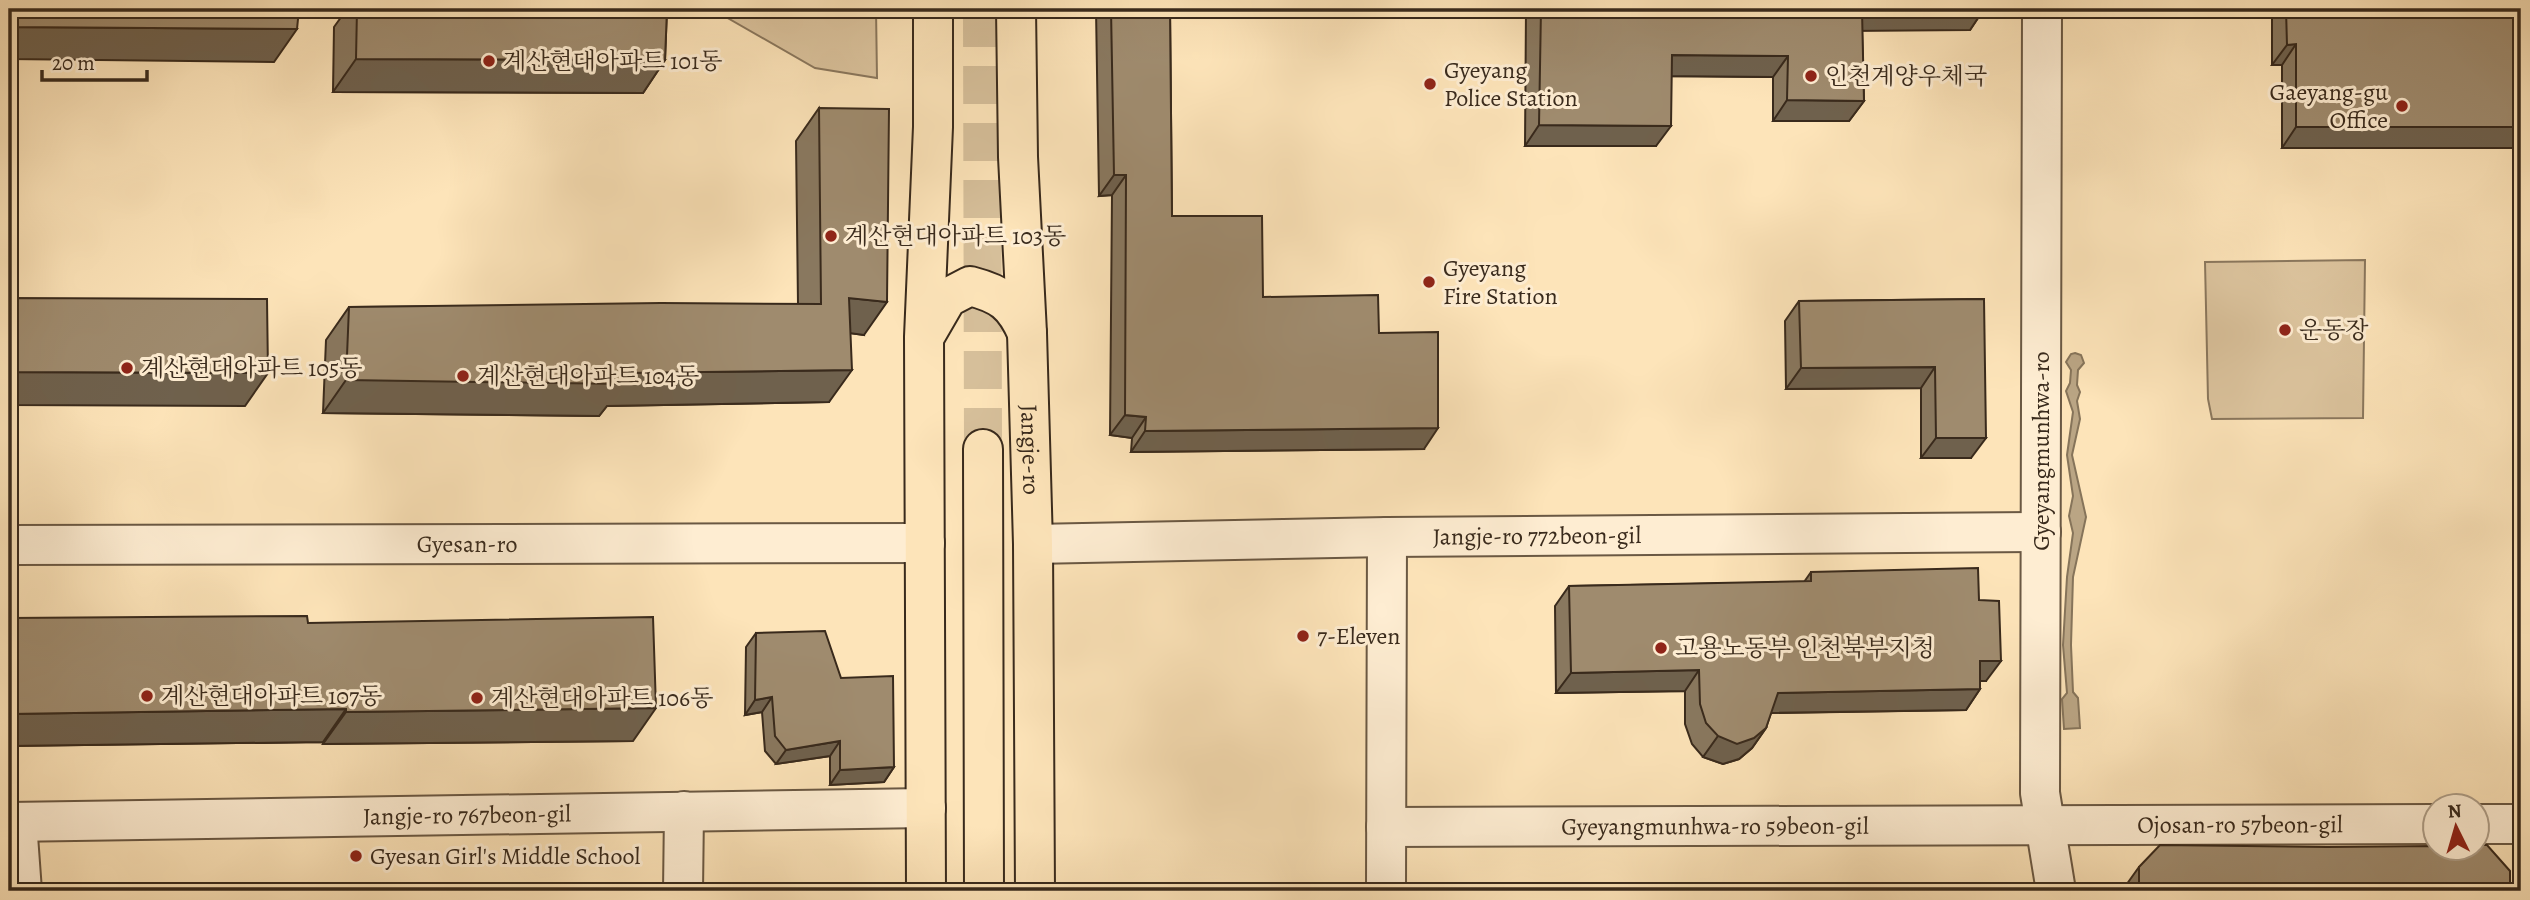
<svg xmlns="http://www.w3.org/2000/svg" width="2530" height="900" viewBox="0 0 2530 900" font-family="Alegreya,'Noto Serif KR',serif">
	<style>
		.green { fill: #dcc49e; stroke: #8a775d; stroke-width: 2 }
		.water { fill: #baa584; stroke: #86745a; stroke-width: 2 }
		.lines { fill: none; stroke-linecap: round; stroke-linejoin: round }
		.major-tunnel { stroke: #d6bf9a; stroke-width: 38; stroke-dasharray: 38 19; stroke-linecap: butt }
		.minor-casing { stroke: #6a5843; stroke-width: 42 }
		.major-casing { stroke: #392a1c; stroke-width: 42 }
		.minor { stroke: #feedd2; stroke-width: 38 }
		.major { stroke: #fde4b9; stroke-width: 38 }
		.wall { fill: #89785f; stroke: #392a1c; stroke-width: 2 }
		.shaded-wall { fill: #6f614d; stroke: #392a1c; stroke-width: 2 }
		.building { fill: #9f8b6e; stroke: #392a1c; stroke-width: 2 }
		.poi-dot { fill: #8f2418; stroke: #feedd2; stroke-width: 2.5 }
		.labels { text-anchor: middle; stroke-width: 6; stroke-linejoin: round; paint-order: stroke }
		.poi-label { font-size: 24px; fill: #392a1c; stroke: #feedd2; text-anchor: start }
		.street-label { font-size: 24px; fill: #392a1c; stroke: #feedd2 }
	</style>
	<rect width="100%" height="100%" fill="#fde4b9"/>
	<filter id="stains"><feTurbulence type="fractalNoise" baseFrequency=".00286" numOctaves="4"/><feColorMatrix values="0 0 0 0 .2 0 0 0 0 .09 0 0 0 0 .02 0 0 0 .5 -.17"/></filter>
	<radialGradient id="worn" r=".72"><stop offset=".6" stop-color="#630" stop-opacity="0"/><stop offset="1" stop-color="#630" stop-opacity=".3"/></radialGradient>
	<path class="green" d="M 712,9 L 876,9 L 877,78 L 815,68 Z
		M 2365,260 L 2363,418 L 2212,419 L 2208,399 L 2205,262 Z"/>
	<path class="water" d="M 2075,353 L 2081,355 L 2084,363 L 2078,370 L 2077,385 L 2080,392 L 2077,401 L 2080,419 L 2072,455 L 2086,517 L 2073,577 L 2071,645 L 2073,692 L 2078,698 L 2080,728 L 2064,729 L 2062,699 L 2067,693 L 2063,645 L 2067,577 L 2073,533 L 2069,516 L 2073,496 L 2067,455 L 2073,412 L 2066,391 L 2070,383 L 2071,370 L 2066,362 L 2071,354 Z"/>
	<g class="lines">
		<path class="major-tunnel" d="M 982,9 L 983,449"/>
		<defs>
			<g id="minor">
				<path d="M 2042,9 L 2040,793 L 2056,891"/>
				<path id="s1" d="M 1033,544 L 1387,537 L 2041,532"/>
				<path id="s2" d="M 9,545 L 925,543"/>
				<path id="s3" d="M 9,822 L 926,808"/>
				<path d="M 17,822 L 22,891"/>
				<path d="M 2478,824 L 2521,824"/>
				<path id="s4" d="M 1386,827 L 2436,824"/>
				<path d="M 683,891 L 684,811"/>
				<path d="M 1386,891 L 1387,537"/>
			</g>
			<g id="major">
				<path id="s5" d="M 1016,9 L 1018,157 L 1027,333 L 1033,544 L 1035,891"/>
				<path d="M 925,336 L 947,298 L 970,286 C 1001,294 1014,303 1027,333"/>
				<path d="M 983,449 L 984,891"/>
				<path d="M 926,891 L 924,337 L 933,127 L 933,9"/>
			</g>
		</defs>
		<use href="#minor" class="minor-casing"/>
		<use href="#major" class="major-casing"/>
		<use href="#minor" class="minor"/>
		<use href="#major" class="major"/>
	</g>
	<path class="wall" d="M 347,9 L 667,9 L 665,60 L 643,93 L 333,92 L 334,27 Z
		M 1096,9 L 1170,9 L 1172,216 L 1263,297 L 1379,333 L 1424,449 L 1131,452 L 1132,438 L 1110,435 L 1112,195 L 1099,196 Z
		M 1526,9 L 1984,9 L 1970,30 L 1862,30 L 1864,101 L 1849,121 L 1773,121 L 1773,77 L 1671,76 L 1656,146 L 1525,146 Z
		M 2272,9 L 2521,9 L 2521,148 L 2282,148 L 2282,65 L 2272,65 Z
		M 819,108 L 864,335 L 850,333 L 829,402 L 607,406 L 599,416 L 323,413 L 326,340 L 349,307 L 798,304 L 796,141 Z
		M 1984,299 L 1971,458 L 1921,458 L 1921,388 L 1786,389 L 1785,321 L 1799,301 Z
		M 1811,572 L 1979,600 L 1986,681 L 1980,681 L 1980,689 L 1966,710 L 1771,713 L 1766,728 L 1752,748 L 1739,759 L 1723,764 L 1703,757 L 1692,744 L 1685,724 L 1685,691 L 1556,693 L 1555,606 L 1569,586 L 1804,582 Z
		M 9,618 L 308,623 L 633,741 L 323,744 L 323,742 L 9,746 Z
		M 756,633 L 841,678 L 894,767 L 884,782 L 830,785 L 830,756 L 776,764 L 765,751 L 762,712 L 745,715 L 746,647 Z
		M 2139,867 L 2510,891 L 2124,891 L 2124,888 Z"/>
	<path class="shaded-wall" d="M 1984,9 L 1970,30 L 1848,31 L 1862,10 Z
		M 9,27 L 297,29 L 274,62 L 9,59 Z
		M 2296,44 L 2282,65 L 2272,65 L 2287,45 Z
		M 1672,55 L 1788,56 L 1773,77 L 1657,76 Z
		M 356,59 L 665,60 L 643,93 L 333,92 Z
		M 1787,100 L 1864,101 L 1849,121 L 1773,121 Z
		M 1539,125 L 1671,126 L 1656,146 L 1525,146 Z
		M 2296,127 L 2521,127 L 2521,148 L 2282,148 Z
		M 1114,175 L 1126,175 L 1112,195 L 1099,196 Z
		M 849,298 L 887,302 L 864,335 L 826,330 Z
		M 1935,367 L 1921,388 L 1786,389 L 1801,368 Z
		M 852,370 L 829,402 L 607,406 L 599,416 L 323,413 L 346,380 L 623,373 Z
		M 9,372 L 268,373 L 245,406 L 9,405 Z
		M 1125,415 L 1146,417 L 1132,438 L 1110,435 Z
		M 1438,428 L 1424,449 L 1131,452 L 1145,431 Z
		M 1936,438 L 1986,438 L 1971,458 L 1921,458 Z
		M 1980,661 L 2001,661 L 1986,681 L 1965,681 Z
		M 1699,670 L 1685,691 L 1556,693 L 1571,673 Z
		M 1980,689 L 1966,710 L 1763,713 L 1778,693 Z
		M 772,697 L 762,712 L 745,715 L 755,700 Z
		M 656,708 L 633,741 L 323,744 L 346,712 Z
		M 346,709 L 323,742 L 9,746 L 9,714 Z
		M 1766,728 L 1752,748 L 1739,759 L 1723,764 L 1703,757 L 1718,736 Z
		M 840,741 L 830,756 L 776,764 L 786,750 Z
		M 894,767 L 884,782 L 830,785 L 840,770 Z"/>
	<path class="building" d="M 9,9 L 299,9 L 297,29 L 9,27 Z
		M 357,9 L 667,9 L 665,60 L 356,59 Z
		M 1111,9 L 1170,9 L 1172,216 L 1262,216 L 1263,297 L 1378,295 L 1379,333 L 1438,332 L 1438,428 L 1145,431 L 1146,417 L 1125,415 L 1126,175 L 1114,175 Z
		M 1541,9 L 1984,9 L 1862,10 L 1864,101 L 1787,100 L 1788,56 L 1672,55 L 1671,126 L 1539,125 Z
		M 2286,9 L 2521,9 L 2521,127 L 2296,127 L 2296,44 L 2287,45 Z
		M 819,108 L 889,109 L 887,302 L 849,298 L 852,370 L 623,373 L 622,384 L 346,380 L 349,307 L 661,303 L 821,304 Z
		M 9,298 L 267,299 L 268,373 L 9,372 Z
		M 1984,299 L 1986,438 L 1936,438 L 1935,367 L 1801,368 L 1799,301 Z
		M 1978,568 L 1979,600 L 1999,601 L 2001,661 L 1980,661 L 1980,689 L 1778,693 L 1766,728 L 1754,738 L 1737,744 L 1718,736 L 1706,723 L 1700,704 L 1699,670 L 1571,673 L 1569,586 L 1811,581 L 1811,572 Z
		M 307,616 L 308,623 L 653,617 L 656,708 L 346,712 L 346,709 L 9,714 L 9,618 Z
		M 825,631 L 841,678 L 893,676 L 894,767 L 840,770 L 840,741 L 786,750 L 775,736 L 772,697 L 755,700 L 756,633 Z
		M 2160,845 L 2327,847 L 2435,846 L 2435,848 L 2477,848 L 2477,845 L 2487,845 L 2510,871 L 2510,891 L 2139,891 L 2139,867 Z"/>
	<g class="poi-dot">
		<circle cx="489" cy="61" r="7"/>
		<circle cx="1811" cy="76" r="7"/>
		<circle cx="1430" cy="84" r="7"/>
		<circle cx="2402" cy="106" r="7"/>
		<circle cx="831" cy="236" r="7"/>
		<circle cx="1429" cy="282" r="7"/>
		<circle cx="2285" cy="330" r="7"/>
		<circle cx="127" cy="368" r="7"/>
		<circle cx="463" cy="376" r="7"/>
		<circle cx="1303" cy="636" r="7"/>
		<circle cx="1661" cy="648" r="7"/>
		<circle cx="147" cy="696" r="7"/>
		<circle cx="477" cy="698" r="7"/>
		<circle cx="356" cy="856" r="7"/>
	</g>
	<g class="labels">
		<g class="poi-label">
			<text x="503" y="69">계산현대아파트 101동</text>
			<text x="1444" y="78">Gyeyang<tspan x="1444" dy="28">Police Station</tspan></text>
			<text x="1825" y="84">인천계양우체국</text>
			<text x="2388" y="100" text-anchor="end">Gaeyang-gu<tspan x="2388" dy="28">Office</tspan></text>
			<text x="845" y="244">계산현대아파트 103동</text>
			<text x="1443" y="276">Gyeyang<tspan x="1443" dy="28">Fire Station</tspan></text>
			<text x="2299" y="338">운동장</text>
			<text x="141" y="376">계산현대아파트 105동</text>
			<text x="477" y="384">계산현대아파트 104동</text>
			<text x="1317" y="644">7-Eleven</text>
			<text x="1675" y="656">고용노동부 인천북부지청</text>
			<text x="161" y="704">계산현대아파트 107동</text>
			<text x="491" y="706">계산현대아파트 106동</text>
			<text x="370" y="864">Gyesan Girl's Middle School</text>
		</g>
		<g class="street-label">
			<text dy="8" stroke="none"><textPath href="#s5" startOffset="441">Jangje-ro</textPath></text>
			<text transform="translate(2041 451) rotate(-90)" y="8">Gyeyangmunhwa-ro</text>
			<text dy="8" stroke="none"><textPath href="#s1" startOffset="504">Jangje-ro 772beon-gil</textPath></text>
			<text dy="8" stroke="none"><textPath href="#s2" startOffset="458">Gyesan-ro</textPath></text>
			<text dy="8" stroke="none"><textPath href="#s3" startOffset="458">Jangje-ro 767beon-gil</textPath></text>
			<text dy="8" stroke="none"><textPath href="#s4" startOffset="854">Ojosan-ro 57beon-gil</textPath></text>
			<text dy="8" stroke="none"><textPath href="#s4" startOffset="329">Gyeyangmunhwa-ro 59beon-gil</textPath></text>
		</g>
	</g>
	<rect width="2530" height="900" fill="none" stroke="#fde4b9" stroke-width="35"/>
	<rect x="10" y="10" width="2509" height="879" fill="none" stroke="#392a1c" stroke-width="3.5"/>
	<rect x="18" y="18" width="2495" height="865" fill="none" stroke="#392a1c" stroke-width="2"/>
	<g transform="translate(2456 827) rotate(355)"><circle r="33" fill="#feedd2" stroke="#af9f89" stroke-width="2"/>
	<path d="M0-5L12 26L0 18L-12 26Z" fill="#8f2418"/>
	<text y="-10" font-size="19" font-weight="bold" text-anchor="middle" fill="#392a1c">N</text>
	</g>
	<path d="M42 70v10h105v-10" fill="none" stroke="#392a1c" stroke-width="3.5"/>
	<text x="52" y="70" font-size="21" fill="#392a1c" stroke="#feedd2" stroke-width="5" paint-order="stroke">20 m</text>
	<rect width="100%" height="100%" filter="url(#stains)"/>
	<rect width="100%" height="100%" fill="url(#worn)"/>
</svg>
